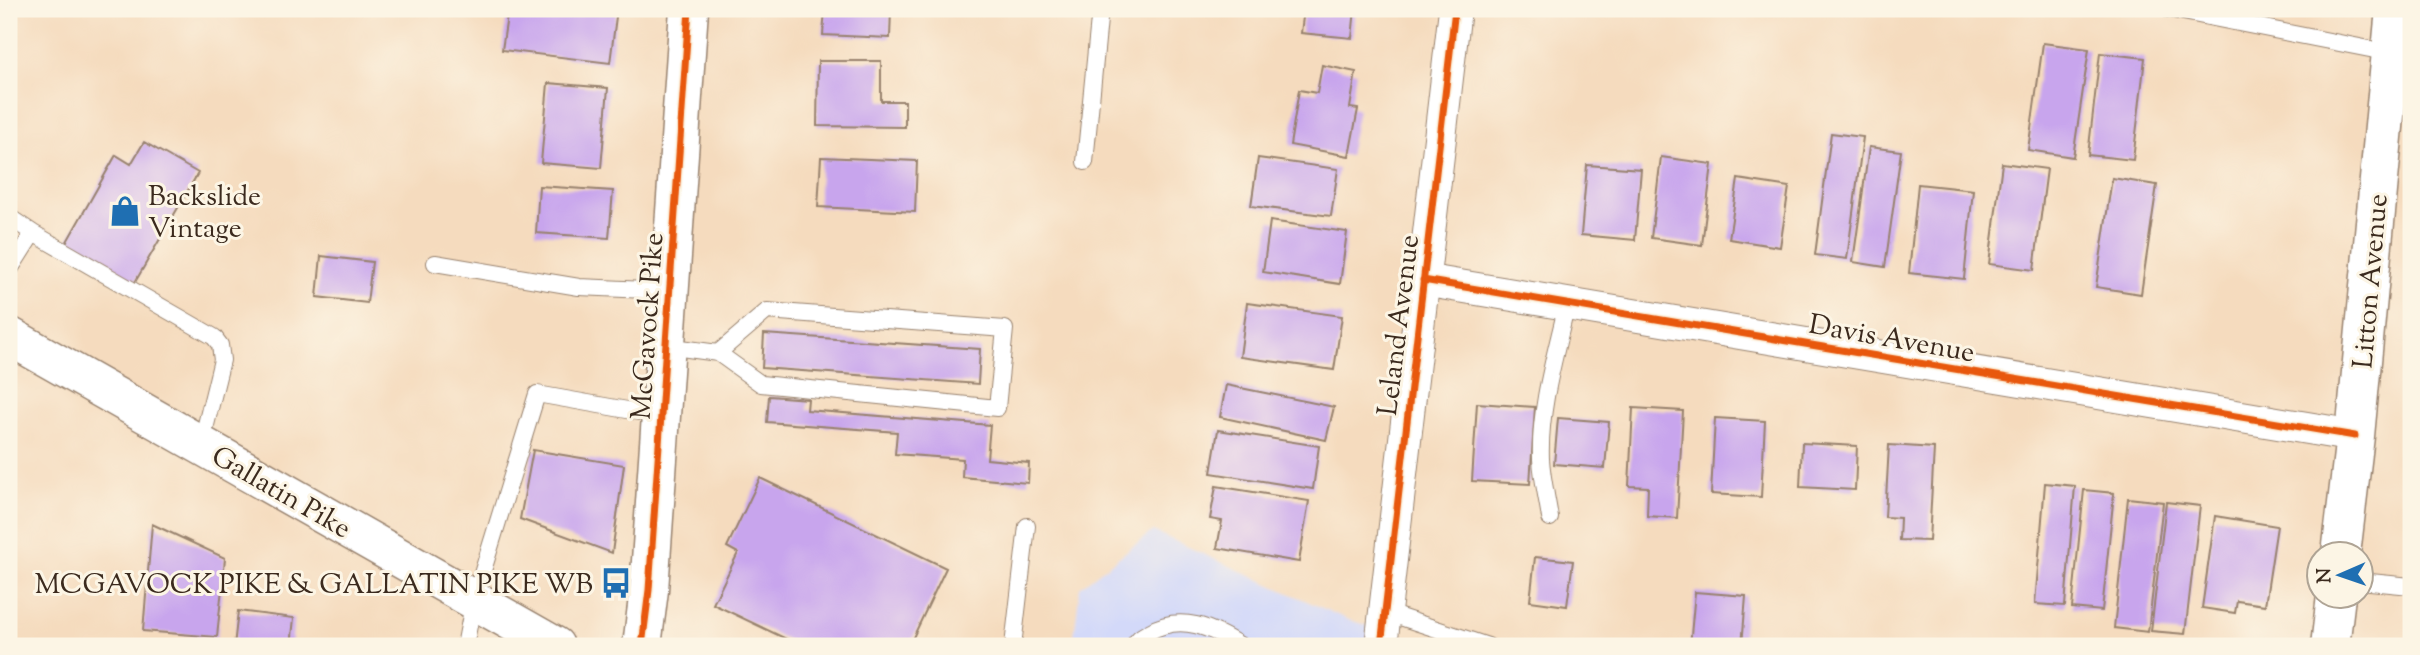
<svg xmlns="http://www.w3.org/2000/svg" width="2420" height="655" viewBox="0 0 2420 655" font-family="'Sorts Mill Goudy',serif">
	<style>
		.built { fill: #d3d9f9 }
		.building { fill: #c8a5ed }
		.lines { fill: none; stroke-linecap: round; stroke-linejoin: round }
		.service-casing { stroke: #98826e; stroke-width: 18 }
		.minor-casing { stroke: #98826e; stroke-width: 34 }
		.tertiary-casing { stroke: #98826e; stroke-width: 41 }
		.secondary-casing { stroke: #98826e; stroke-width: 41 }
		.service { stroke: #fff; stroke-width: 16 }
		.minor { stroke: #fff; stroke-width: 32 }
		.tertiary { stroke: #fff; stroke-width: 38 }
		.secondary { stroke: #fff; stroke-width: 38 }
		.cycleway-casing { stroke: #fcf5e5; stroke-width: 11 }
		.cycleway { stroke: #e8590c; stroke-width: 7 }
		.labels { text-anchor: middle; stroke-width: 6; stroke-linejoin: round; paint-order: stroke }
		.poi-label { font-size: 28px; fill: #3b2a1e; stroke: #fcf5e5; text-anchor: start }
		.street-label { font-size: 28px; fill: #3b2a1e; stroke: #fcf5e5 }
	</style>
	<rect width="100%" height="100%" fill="#fcf5e5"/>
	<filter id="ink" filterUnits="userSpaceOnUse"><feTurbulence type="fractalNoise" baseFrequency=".0143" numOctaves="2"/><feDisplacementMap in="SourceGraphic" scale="14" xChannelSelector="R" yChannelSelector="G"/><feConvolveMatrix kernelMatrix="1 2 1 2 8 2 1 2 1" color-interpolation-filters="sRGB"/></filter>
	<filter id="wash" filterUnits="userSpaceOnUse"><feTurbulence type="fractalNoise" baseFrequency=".00686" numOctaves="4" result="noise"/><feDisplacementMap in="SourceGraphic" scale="28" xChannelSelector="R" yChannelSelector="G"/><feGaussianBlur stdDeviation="1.57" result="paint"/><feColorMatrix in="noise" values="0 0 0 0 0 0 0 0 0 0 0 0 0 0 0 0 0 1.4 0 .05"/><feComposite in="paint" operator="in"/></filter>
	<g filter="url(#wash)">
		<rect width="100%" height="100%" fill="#f5dbbe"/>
		<path class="built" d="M 1153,531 L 1346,619 L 1433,646 L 1073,646 L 1080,587 Z"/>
		<g id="blocks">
			<path class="building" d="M 508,9 L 617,9 L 610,63 L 502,50 Z
				M 825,9 L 891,9 L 890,38 L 823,35 Z
				M 1304,9 L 1355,9 L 1352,38 L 1301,33 Z
				M 2043,43 L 2089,49 L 2073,157 L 2028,150 Z
				M 2100,53 L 2145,58 L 2133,160 L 2088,155 Z
				M 818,61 L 881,61 L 881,101 L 905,101 L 905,127 L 817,126 Z
				M 1322,65 L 1356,72 L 1350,108 L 1358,109 L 1349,156 L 1290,145 L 1299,90 L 1317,93 Z
				M 548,83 L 608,88 L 601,168 L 541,163 Z
				M 1831,133 L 1863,137 L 1847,259 L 1815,255 Z
				M 144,142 L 198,173 L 134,284 L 65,245 L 116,155 L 131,164 Z
				M 1869,147 L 1901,151 L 1885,267 L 1853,262 Z
				M 821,157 L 917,161 L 915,212 L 818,207 Z
				M 1661,157 L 1712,164 L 1702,245 L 1651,238 Z
				M 1258,158 L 1338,169 L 1331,216 L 1251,206 Z
				M 2002,163 L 2047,169 L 2034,270 L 1989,264 Z
				M 1587,165 L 1641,169 L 1635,240 L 1581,235 Z
				M 2112,178 L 2157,185 L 2141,294 L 2096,287 Z
				M 1738,179 L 1789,187 L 1780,247 L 1729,239 Z
				M 1918,184 L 1973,190 L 1964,279 L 1909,273 Z
				M 539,186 L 613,191 L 609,238 L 536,233 Z
				M 1270,221 L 1347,232 L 1340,284 L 1263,272 Z
				M 321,256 L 372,262 L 367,303 L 317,297 Z
				M 1247,303 L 1342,316 L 1334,370 L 1240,357 Z
				M 764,334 L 980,349 L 978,384 L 762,368 Z
				M 1226,385 L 1334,407 L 1326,440 L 1220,417 Z
				M 769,396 L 808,399 L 807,410 L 990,425 L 987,459 L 1029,463 L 1028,483 L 962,477 L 963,459 L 895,454 L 897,432 L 767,422 Z
				M 1477,403 L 1535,407 L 1530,484 L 1472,481 Z
				M 1633,408 L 1683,411 L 1677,518 L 1647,516 L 1648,487 L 1629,486 Z
				M 1558,418 L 1609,422 L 1605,468 L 1554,464 Z
				M 1715,418 L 1765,421 L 1761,497 L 1711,494 Z
				M 1218,430 L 1319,446 L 1313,489 L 1211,473 Z
				M 1802,443 L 1857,446 L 1855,490 L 1800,487 Z
				M 1889,445 L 1934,448 L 1929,541 L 1899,540 L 1900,518 L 1885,517 Z
				M 533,450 L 624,465 L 612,553 L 520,519 Z
				M 760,478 L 946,568 L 909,646 L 801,646 L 713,604 L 738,553 L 727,547 Z
				M 2045,483 L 2075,486 L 2065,606 L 2035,604 Z
				M 1216,486 L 1309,501 L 1299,562 L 1217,548 L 1222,521 L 1210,519 Z
				M 2084,490 L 2114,493 L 2102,611 L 2072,608 Z
				M 2128,498 L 2163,502 L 2148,632 L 2114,628 Z
				M 2166,502 L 2200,506 L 2185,634 L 2151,631 Z
				M 2215,516 L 2277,526 L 2265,605 L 2237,601 L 2235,613 L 2202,608 Z
				M 152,524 L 225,558 L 217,637 L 143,631 Z
				M 1535,557 L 1573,561 L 1567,606 L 1530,601 Z
				M 1695,592 L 1746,596 L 1742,646 L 1690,646 Z
				M 238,611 L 294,618 L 291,646 L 234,646 Z"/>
		</g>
	</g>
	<g filter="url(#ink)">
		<use href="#blocks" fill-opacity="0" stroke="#98826e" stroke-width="2"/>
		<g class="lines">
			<defs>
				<path id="service" d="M 2168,9 L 2390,53
					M 1085,162 L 1100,9
					M 9,217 L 33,233 L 214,337 L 220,345 L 222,360 L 201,445
					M 435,263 L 579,287 L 669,291
					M 9,271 L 33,233
					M 666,346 L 718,353 L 761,384 L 997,408 L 1005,329 L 767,311 L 718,353
					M 1550,518 C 1547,498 1542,478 1541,459 C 1539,407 1556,353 1567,304
					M 2360,581 L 2411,586
					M 1385,612 L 1488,646
					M 465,646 L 474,600 L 537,394 L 661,416
					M 1013,646 L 1027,526
					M 1134,646 C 1137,638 1142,636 1149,632 C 1181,613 1212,628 1241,646"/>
				<path id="minor" d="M 1423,280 L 2355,436
					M 1381,646 L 1455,9"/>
				<path id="tertiary" d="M 2341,554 L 2355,436 L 2395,9
					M 642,646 L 649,590 L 689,9
					M 2330,646 L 2336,596"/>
				<path id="secondary" d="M 9,336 L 555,646"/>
			</defs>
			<use href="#service" class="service-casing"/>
			<use href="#minor" class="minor-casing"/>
			<use href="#tertiary" class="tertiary-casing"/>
			<use href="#secondary" class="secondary-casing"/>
			<use href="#service" class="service"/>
			<use href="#minor" class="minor"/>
			<use href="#tertiary" class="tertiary"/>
			<use href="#secondary" class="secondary"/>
			<defs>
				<path id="cycleway" d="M 1423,280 L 2355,436
					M 642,646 L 649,590 L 689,9
					M 1381,646 L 1455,9"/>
			</defs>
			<use href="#cycleway" class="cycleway-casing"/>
			<use href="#cycleway" class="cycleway"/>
		</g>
	</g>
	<defs>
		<symbol id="shop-bare" viewBox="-9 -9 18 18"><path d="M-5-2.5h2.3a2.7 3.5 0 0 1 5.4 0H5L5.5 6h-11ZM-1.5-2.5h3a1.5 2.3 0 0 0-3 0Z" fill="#1f6fb2" stroke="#fcf5e5" stroke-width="2.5" paint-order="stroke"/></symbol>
		<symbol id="bus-bare" viewBox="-9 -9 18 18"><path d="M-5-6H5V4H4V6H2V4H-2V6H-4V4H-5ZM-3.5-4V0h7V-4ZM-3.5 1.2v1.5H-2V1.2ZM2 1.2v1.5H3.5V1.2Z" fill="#1f6fb2" stroke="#fcf5e5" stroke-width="2.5" paint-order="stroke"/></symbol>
	</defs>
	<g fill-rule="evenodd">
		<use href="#shop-bare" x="103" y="189" width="44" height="44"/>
		<use href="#bus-bare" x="594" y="561" width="44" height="44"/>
	</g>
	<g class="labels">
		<g class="poi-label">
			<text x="148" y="205">Backslide<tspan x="148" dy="32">Vintage</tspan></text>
			<text x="593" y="593" text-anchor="end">MCGAVOCK PIKE &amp; GALLATIN PIKE WB</text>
		</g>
		<g class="street-label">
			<text transform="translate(2369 281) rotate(-85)" y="10">Litton Avenue</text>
			<text transform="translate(1397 325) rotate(-83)" y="10">Leland Avenue</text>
			<text transform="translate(646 326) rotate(-86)" y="10">McGavock Pike</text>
			<text transform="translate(1892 337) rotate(10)" y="10">Davis Avenue</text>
			<text transform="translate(282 491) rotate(30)" y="10">Gallatin Pike</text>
		</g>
	</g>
	<rect width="2420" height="655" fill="none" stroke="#fcf5e5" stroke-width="35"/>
	<g transform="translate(2340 575) rotate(268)"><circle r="33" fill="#fcf5e5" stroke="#afa495" stroke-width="2"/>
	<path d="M0-5L12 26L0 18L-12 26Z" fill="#1f6fb2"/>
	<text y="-10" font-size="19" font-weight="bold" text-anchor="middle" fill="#3b2a1e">N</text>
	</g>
</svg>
